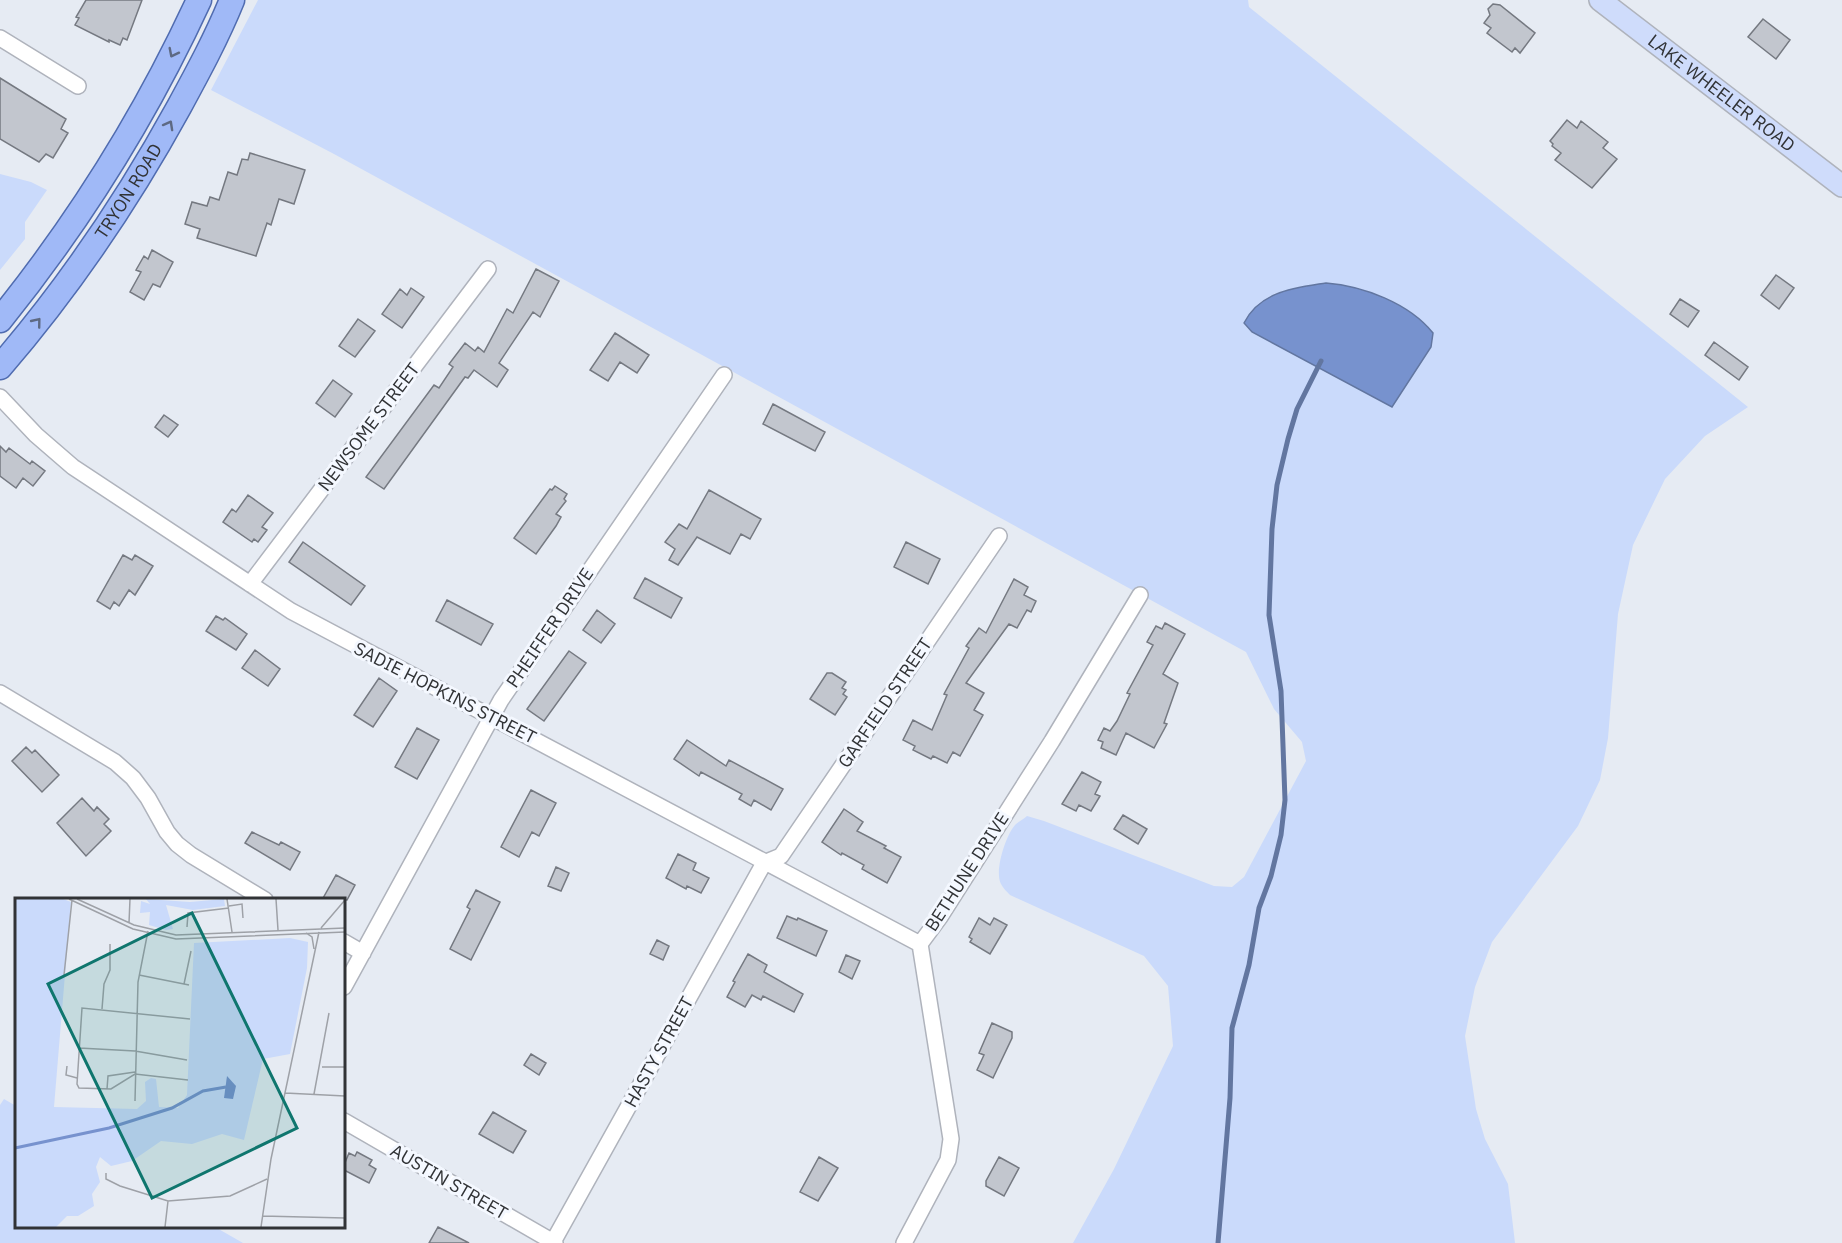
<svg xmlns="http://www.w3.org/2000/svg" width="1842" height="1243" viewBox="0 0 1842 1243" font-family="'IBM Plex Sans',sans-serif">
	<style>
		.green { fill: #cadafb; fill-rule: evenodd }
		.water { fill: #7792ce; stroke: #6276a0; stroke-width: 1.5 }
		.lines { fill: none; stroke-linecap: round; stroke-linejoin: round }
		.stream { stroke: #6276a0; stroke-width: 5 }
		.building { fill: #c2c6ce; stroke: #757981; stroke-width: 1.5 }
		.street-casing { stroke: #afb3bc; stroke-width: 18 }
		.secondary-casing { stroke: #afb3bc; stroke-width: 24 }
		.primary-casing { stroke: #506cb0; stroke-width: 27 }
		.street { stroke: #fff; stroke-width: 15 }
		.secondary { stroke: #cfdcfb; stroke-width: 21 }
		.primary { stroke: #a0b9f7; stroke-width: 24 }
		.oneway { stroke: #5d6983 }
		.labels { text-anchor: middle; stroke-width: 6; stroke-linejoin: round; paint-order: stroke }
		.street-label { font-size: 18px; fill: #313336; stroke: #f4f8ff }
		.inset-river { fill: none; stroke: #7792ce; stroke-width: 3 }
		.inset-road { fill: none; stroke: #9ea1a7; stroke-width: 1.5 }
		.view { fill: #0f766e; fill-opacity: 0.15; stroke: #0f766e; stroke-width: 3 }
		.inset-edge { fill: none; stroke: #313336; stroke-width: 3 }
	</style>
	<rect width="100%" height="100%" fill="#e6ebf3"/>
	<path class="green" d="M 258,0 L 1248,0 L 1249,7 L 1748,407 L 1705,436 L 1665,479 L 1633,545 L 1618,614 L 1608,738 L 1600,780 L 1578,826 L 1492,942 L 1475,987 L 1465,1036 L 1476,1109 L 1485,1139 L 1508,1184 L 1515,1243 L 1073,1243 L 1114,1169 L 1173,1046 L 1168,986 L 1144,956 L 1010,895 C 1007,892 1003,888 1001,884 C 994,871 1006,835 1015,825 C 1018,822 1024,819 1027,816 L 1044,821 L 1214,886 L 1232,887 L 1244,877 L 1306,761 L 1302,742 L 1274,709 L 1246,652 L 334,154 L 211,90 ZM 1326,283 C 1359,286 1381,298 1410,312 L 1409,379 L 1392,406 L 1252,332 L 1274,294 L 1296,288 Z
		M 0,174 L 31,182 L 47,190 L 25,222 L 25,239 L 0,270 Z
		M 4,1099 L 16,1106 L 16,1226 L 215,1227 L 243,1243 L 0,1243 L 0,1105 Z"/>
	<path class="water" d="M 1326,283 C 1363,286 1409,303 1433,333 L 1431,347 L 1392,407 L 1252,332 L 1244,323 C 1260,291 1295,288 1326,283 Z"/>
	<g class="lines">
		<path class="stream" d="M 1218,1243 L 1230,1098 L 1232,1028 L 1249,965 L 1259,908 L 1271,876 L 1281,835 L 1285,800 L 1281,691 L 1269,615 L 1272,529 L 1277,485 L 1288,439 L 1297,409 L 1321,361"/>
	</g>
	<path class="building" d="M 86,0 L 142,0 L 127,40 L 123,38 L 120,45 L 109,40 L 109,42 L 75,25 L 79,18 L 76,17 Z
		M 1493,4 L 1500,5 L 1535,33 L 1520,53 L 1515,48 L 1512,52 L 1487,33 L 1491,28 L 1484,23 L 1490,15 L 1488,9 Z
		M 1763,19 L 1790,40 L 1776,59 L 1748,37 Z
		M 0,78 L 66,119 L 61,129 L 68,133 L 53,158 L 46,154 L 39,162 L 0,139 Z
		M 1567,120 L 1577,128 L 1581,121 L 1608,142 L 1603,148 L 1617,159 L 1592,188 L 1555,160 L 1561,153 L 1552,146 L 1553,144 L 1550,141 Z
		M 250,153 L 305,170 L 294,204 L 279,199 L 271,225 L 267,223 L 256,256 L 197,238 L 200,229 L 185,224 L 192,202 L 207,206 L 210,197 L 219,200 L 228,172 L 237,175 L 242,159 L 248,160 Z
		M 152,250 L 173,262 L 160,287 L 153,284 L 144,300 L 130,292 L 141,272 L 136,270 L 144,256 L 148,259 Z
		M 536,269 L 559,281 L 540,317 L 533,312 L 499,363 L 508,370 L 497,387 L 474,370 L 468,378 L 465,377 L 384,489 L 366,477 L 434,385 L 439,388 L 453,367 L 449,364 L 465,343 L 475,351 L 478,347 L 484,352 L 507,309 L 513,313 Z
		M 1776,275 L 1794,288 L 1779,309 L 1761,295 Z
		M 411,288 L 424,297 L 402,328 L 382,314 L 400,289 L 407,295 Z
		M 1680,299 L 1699,311 L 1688,327 L 1670,314 Z
		M 358,319 L 375,331 L 355,357 L 339,346 Z
		M 615,333 L 649,355 L 637,373 L 620,362 L 608,381 L 590,370 Z
		M 1714,342 L 1748,367 L 1739,380 L 1705,355 Z
		M 333,380 L 352,394 L 335,417 L 316,403 Z
		M 773,404 L 825,432 L 815,451 L 763,424 Z
		M 164,415 L 178,425 L 168,437 L 155,427 Z
		M 0,446 L 6,452 L 9,448 L 30,464 L 32,461 L 45,471 L 33,486 L 23,478 L 16,488 L 0,476 Z
		M 555,486 L 567,494 L 564,499 L 566,501 L 556,514 L 561,517 L 556,526 L 536,554 L 514,538 L 550,489 L 552,490 Z
		M 709,490 L 761,519 L 750,539 L 741,534 L 730,554 L 697,537 L 678,565 L 669,560 L 675,549 L 665,542 L 679,524 L 687,529 Z
		M 248,495 L 273,513 L 262,527 L 267,530 L 258,542 L 254,539 L 252,542 L 223,522 L 232,509 L 236,512 Z
		M 303,542 L 365,586 L 351,605 L 289,562 Z
		M 906,542 L 940,559 L 928,584 L 894,567 Z
		M 123,555 L 132,560 L 135,555 L 153,566 L 135,595 L 129,590 L 119,606 L 114,602 L 110,609 L 97,601 Z
		M 645,578 L 682,598 L 671,618 L 634,598 Z
		M 1014,579 L 1028,587 L 1024,595 L 1036,601 L 1031,612 L 1027,610 L 1017,628 L 1009,624 L 966,683 L 984,693 L 974,710 L 983,715 L 960,756 L 953,752 L 947,763 L 933,756 L 931,759 L 913,750 L 915,746 L 903,740 L 913,720 L 932,730 L 947,695 L 944,694 L 969,648 L 966,646 L 979,628 L 986,633 Z
		M 447,600 L 493,624 L 481,645 L 436,621 Z
		M 597,610 L 615,624 L 601,643 L 583,630 Z
		M 216,616 L 223,620 L 225,618 L 247,634 L 236,650 L 206,631 Z
		M 1165,623 L 1185,634 L 1163,674 L 1178,683 L 1164,723 L 1167,724 L 1154,748 L 1126,733 L 1116,755 L 1101,748 L 1103,742 L 1098,740 L 1104,728 L 1110,731 L 1117,721 L 1130,694 L 1127,693 L 1153,645 L 1147,642 L 1156,626 L 1162,629 Z
		M 255,650 L 280,669 L 268,686 L 242,668 Z
		M 569,651 L 586,663 L 544,721 L 527,709 Z
		M 827,673 L 832,673 L 846,682 L 842,688 L 846,690 L 843,694 L 847,697 L 835,715 L 810,699 Z
		M 379,678 L 397,691 L 373,727 L 354,715 Z
		M 417,728 L 439,740 L 417,779 L 395,767 Z
		M 687,740 L 726,766 L 729,760 L 783,789 L 771,810 L 754,800 L 751,806 L 739,799 L 742,794 L 701,772 L 699,776 L 674,759 Z
		M 26,747 L 32,753 L 35,750 L 59,775 L 42,792 L 12,761 Z
		M 1082,772 L 1101,782 L 1095,794 L 1100,796 L 1091,811 L 1079,805 L 1076,811 L 1062,804 Z
		M 531,790 L 556,803 L 539,836 L 532,832 L 519,857 L 501,847 Z
		M 82,798 L 94,811 L 97,807 L 109,819 L 104,824 L 111,831 L 86,856 L 57,823 Z
		M 844,809 L 863,822 L 857,831 L 886,846 L 884,848 L 901,857 L 887,883 L 862,869 L 864,865 L 842,853 L 841,855 L 822,842 Z
		M 1123,815 L 1147,829 L 1138,844 L 1114,829 Z
		M 252,832 L 279,845 L 281,842 L 300,852 L 290,870 L 245,843 Z
		M 678,854 L 696,863 L 693,870 L 709,878 L 701,893 L 687,886 L 686,889 L 666,878 Z
		M 556,867 L 569,873 L 561,891 L 548,886 Z
		M 336,875 L 355,885 L 347,900 L 322,900 Z
		M 476,890 L 500,902 L 471,960 L 450,949 L 470,909 L 467,907 Z
		M 787,916 L 797,920 L 798,918 L 827,931 L 816,956 L 777,938 Z
		M 979,918 L 990,925 L 994,918 L 1007,925 L 990,954 L 970,942 L 972,939 L 969,937 Z
		M 657,940 L 669,946 L 663,960 L 650,954 Z
		M 748,954 L 767,965 L 764,972 L 803,994 L 794,1012 L 763,996 L 761,1000 L 752,995 L 745,1007 L 727,997 L 735,982 L 733,981 Z
		M 846,955 L 860,961 L 852,979 L 839,972 Z
		M 992,1023 L 1012,1032 L 1012,1038 L 993,1078 L 977,1070 L 984,1055 L 979,1053 Z
		M 531,1054 L 546,1063 L 539,1075 L 524,1065 Z
		M 493,1112 L 526,1131 L 513,1153 L 479,1134 Z
		M 357,1152 L 372,1160 L 369,1165 L 376,1169 L 369,1183 L 344,1170 L 344,1165 L 349,1153 L 355,1156 Z
		M 819,1157 L 838,1168 L 818,1201 L 800,1192 Z
		M 999,1157 L 1019,1168 L 1004,1196 L 986,1186 L 986,1181 Z
		M 438,1227 L 469,1243 L 429,1243 Z"/>
	<g class="lines">
		<defs>
			<path id="street" d="M 0,38 L 78,86
				M 0,397 L 36,435 L 73,467 L 291,611 L 920,944
				M 250,584 L 488,269
				M 0,693 L 115,762 L 133,778 L 148,798 L 167,832 L 177,844 L 191,855 L 265,900
				M 344,942 L 363,953
				M 344,987 L 501,700 L 724,375
				M 344,1121 L 555,1243
				M 553,1242 L 764,863 L 781,856 L 999,536
				M 904,1243 L 948,1160 L 951,1139 L 920,944 L 940,917 L 1052,741 L 1140,595"/>
			<g id="secondary">
				<path id="s1" d="M 1600,0 L 1842,186"/>
			</g>
			<g id="primary">
				<path d="M 0,320 C 79,222 146,115 199,0"/>
				<path id="s2" d="M 0,367 C 69,287 128,200 179,107 C 198,72 217,37 232,0"/>
			</g>
		</defs>
		<use href="#street" class="street-casing"/>
		<use href="#secondary" class="secondary-casing"/>
		<use href="#primary" class="primary-casing"/>
		<use href="#street" class="street"/>
		<use href="#secondary" class="secondary"/>
		<use href="#primary" class="primary"/>
	</g>
	<defs><path id="oneway-chevron" d="M-2-3.5L2.5 0L-2 3.5" fill="none" stroke-width="1.6" stroke-linecap="round" stroke-linejoin="round" transform="scale(1.5)"/></defs>
	<g class="oneway">
		<use href="#oneway-chevron" transform="translate(173 53) rotate(117)"/>
		<use href="#oneway-chevron" transform="translate(169 125) rotate(-61)"/>
		<use href="#oneway-chevron" transform="translate(37 322) rotate(-51)"/>
	</g>
	<g class="labels">
		<g class="street-label">
			<text dy="6" stroke="none"><textPath href="#s1" startOffset="153">LAKE WHEELER ROAD</textPath></text>
			<text dy="6" stroke="none"><textPath href="#s2" startOffset="218">TRYON ROAD</textPath></text>
			<text transform="translate(369 427) rotate(-53)" y="6">NEWSOME STREET</text>
			<text transform="translate(550 628) rotate(-56)" y="6">PHEIFFER DRIVE</text>
			<text transform="translate(445 693) rotate(27)" y="6">SADIE HOPKINS STREET</text>
			<text transform="translate(885 703) rotate(-56)" y="6">GARFIELD STREET</text>
			<text transform="translate(967 872) rotate(-57)" y="6">BETHUNE DRIVE</text>
			<text transform="translate(659 1052) rotate(-61)" y="6">HASTY STREET</text>
			<text transform="translate(449 1182) rotate(30)" y="6">AUSTIN STREET</text>
		</g>
	</g>
	<g transform="translate(15 898)">
		<rect width="330" height="330" fill="#e6ebf3"/>
		<path d="M 0,1 L 48,1 L 56,4 L 39,209 L 122,211 L 131,203 L 130,184 L 136,180 L 141,181 L 144,209 L 163,210 L 172,197 L 179,45 L 275,40 L 293,44 L 292,70 L 275,156 L 248,161 L 229,242 L 207,236 L 177,246 L 146,243 L 117,263 L 96,268 L 85,259 L 81,269 L 85,284 L 77,296 L 79,308 L 63,318 L 52,318 L 41,329 L 0,329 ZM 131,1 L 175,4 L 209,1 L 210,8 L 178,12 L 151,7 L 158,31 L 151,32 L 134,27 L 135,14 L 125,15 L 126,3 L 135,6 Z" fill="#cadafb"/>
		<path d="M 212,178 L 221,188 L 218,201 L 209,200 Z" fill="#7792ce"/>
		<path class="inset-river" d="M 0,250 L 94,230 L 157,210 L 188,193 L 211,189"/>
		<path class="inset-road" d="M 54,1 L 118,31 L 161,41 L 330,34M 62,1 L 119,27 L 161,37 L 330,30M 212,1 L 217,34M 261,1 L 263,32M 214,8 L 227,6 L 228,20M 114,25 L 115,1M 172,29 L 173,15 L 214,10M 306,30 L 330,2M 291,35 L 297,39 L 299,51M 49,77 L 57,2M 124,77 L 174,87M 169,86 L 176,53M 87,111 L 89,86 L 95,72 L 95,46M 64,150 L 120,153 L 172,162M 52,168 L 51,177 L 62,180M 307,169 L 330,169M 173,182 L 120,176 L 96,191 L 64,190 L 62,186 L 67,110 L 175,121M 92,191 L 93,178 L 120,174M 270,195 L 330,198M 299,196 L 314,115M 120,203 L 123,84 L 133,33M 91,275 L 91,281 L 105,288 L 153,303 L 215,298 L 252,281M 247,318 L 330,320M 150,329 L 153,303M 246,329 L 256,261 L 304,34"/>
		<path class="view" d="M 177,15 L 282,230 L 137,300 L 33,86 Z"/>
		<rect width="330" height="330" class="inset-edge"/>
	</g>
</svg>
